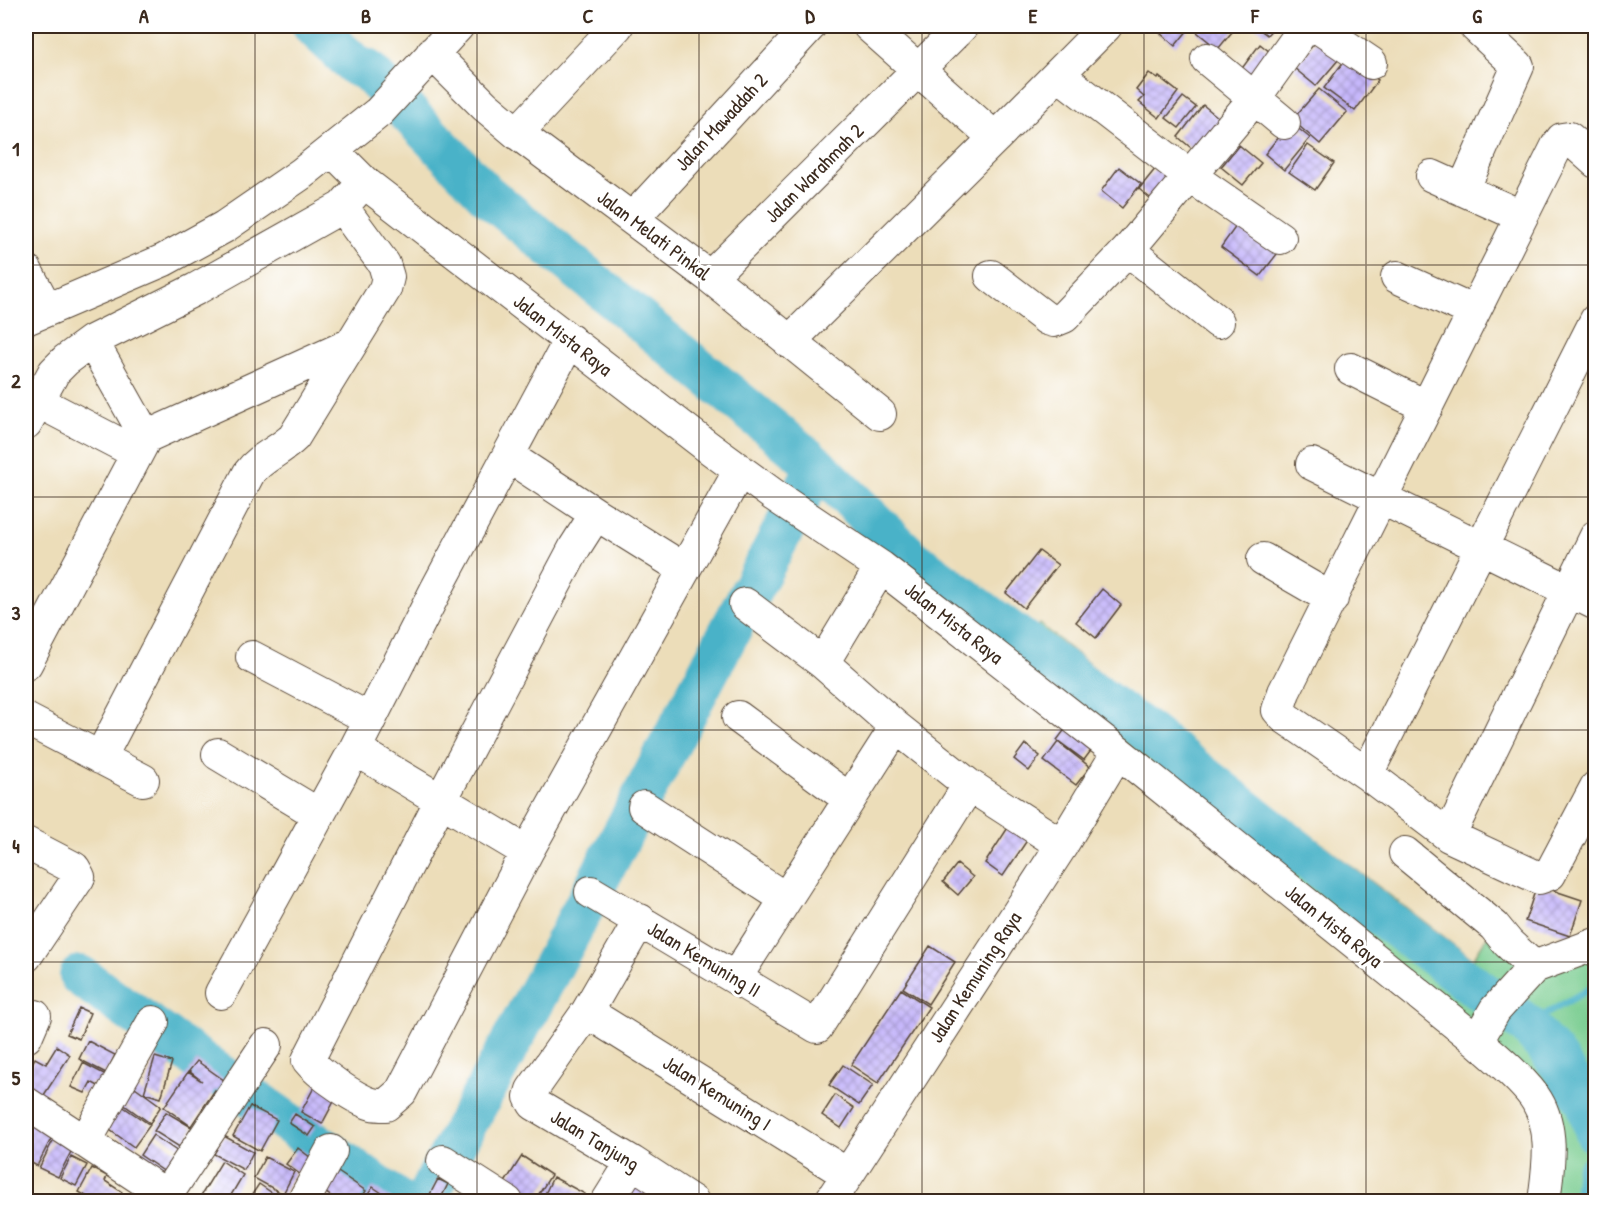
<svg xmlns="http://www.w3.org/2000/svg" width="1621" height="1227" viewBox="0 0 1621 1227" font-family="'Patrick Hand',sans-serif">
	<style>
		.grass { fill: #78cc8f; stroke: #5a7b56; stroke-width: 1.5 }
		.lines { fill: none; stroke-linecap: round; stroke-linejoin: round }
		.stream { stroke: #49b2c8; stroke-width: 7 }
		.river { stroke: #49b2c8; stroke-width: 42 }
		.building { fill: url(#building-cross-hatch) }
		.minor-casing { stroke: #564535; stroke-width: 34 }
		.minor { stroke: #fff; stroke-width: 32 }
		.grid { fill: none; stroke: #3b2a1e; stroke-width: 1.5; stroke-opacity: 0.55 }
		.labels { text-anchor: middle; stroke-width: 6; stroke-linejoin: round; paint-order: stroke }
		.street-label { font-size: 20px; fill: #3b2a1e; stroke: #fff }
		.neatline { fill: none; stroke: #3b2a1e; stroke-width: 2 }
		.grid-label { font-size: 20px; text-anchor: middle; font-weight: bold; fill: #3b2a1e }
	</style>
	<defs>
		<pattern id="building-cross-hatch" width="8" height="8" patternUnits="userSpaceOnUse" patternTransform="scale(1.5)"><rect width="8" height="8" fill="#c6b7fb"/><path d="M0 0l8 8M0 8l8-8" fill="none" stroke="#a295cb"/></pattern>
	</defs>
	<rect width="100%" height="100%" fill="#fff"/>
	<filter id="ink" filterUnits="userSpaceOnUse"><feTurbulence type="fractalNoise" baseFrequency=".0167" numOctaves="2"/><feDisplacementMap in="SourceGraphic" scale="12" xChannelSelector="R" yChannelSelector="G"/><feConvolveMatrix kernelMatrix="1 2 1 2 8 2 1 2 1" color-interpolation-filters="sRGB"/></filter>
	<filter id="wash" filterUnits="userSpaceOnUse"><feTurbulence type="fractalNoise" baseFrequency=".008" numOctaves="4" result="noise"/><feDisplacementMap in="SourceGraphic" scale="24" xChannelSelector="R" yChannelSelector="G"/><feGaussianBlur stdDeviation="1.35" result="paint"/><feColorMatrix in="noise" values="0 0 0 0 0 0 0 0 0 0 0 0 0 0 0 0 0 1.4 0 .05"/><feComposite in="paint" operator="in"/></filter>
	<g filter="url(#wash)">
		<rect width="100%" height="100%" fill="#ecddb9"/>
		<path class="grass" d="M 313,26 L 344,26 L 364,61 L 399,78 L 378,109 L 356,66 Z
			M 1039,624 L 1160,720 L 1473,959 L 1494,926 L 1534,967 L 1595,944 L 1595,1201 L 1544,1201 L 1537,1101 L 1012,668 Z"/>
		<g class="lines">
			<path class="stream" d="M 313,26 L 356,66 L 367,70 L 364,61 L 344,26
				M 1527,1025 L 1596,985"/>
			<path class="river" d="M 313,26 L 356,66 L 367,70 L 386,90
				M 367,70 L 486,194 L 817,466 L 913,560 L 1151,735 L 1377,913 L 1527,1025 L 1553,1055 L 1587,1103 L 1596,1133
				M 80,976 L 400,1202
				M 424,1202 L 550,971 L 817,466 L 796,449
				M 1594,1202 L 1596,1175"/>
		</g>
		<g id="blocks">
			<path class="building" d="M 1152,26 L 1183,26 L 1188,30 L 1175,46 Z
				M 1201,26 L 1237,26 L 1218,49 L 1197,32 Z
				M 1255,26 L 1275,26 L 1267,35 Z
				M 1323,33 L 1345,52 L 1316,86 L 1294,68 Z
				M 1260,44 L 1280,60 L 1257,91 L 1237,75 Z
				M 1347,57 L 1378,80 L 1355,111 L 1324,88 Z
				M 1149,73 L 1158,79 L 1159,77 L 1178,92 L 1159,118 L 1139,102 L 1144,97 L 1136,90 Z
				M 1319,89 L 1347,112 L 1320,144 L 1292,120 Z
				M 1183,97 L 1196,107 L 1179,128 L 1166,118 Z
				M 1203,105 L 1228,125 L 1202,157 L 1178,137 Z
				M 1290,122 L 1310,138 L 1284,170 L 1265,154 Z
				M 1239,145 L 1261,163 L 1243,185 L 1221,167 Z
				M 1308,145 L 1334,163 L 1315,190 L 1289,172 Z
				M 1119,167 L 1141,184 L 1122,208 L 1101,191 Z
				M 1156,168 L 1178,186 L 1161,207 L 1139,189 Z
				M 1244,215 L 1284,245 L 1260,276 L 1221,247 Z
				M 1039,551 L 1058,565 L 1024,608 L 1006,593 Z
				M 1102,589 L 1121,605 L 1096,638 L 1076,622 Z
				M 1072,720 L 1099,740 L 1084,760 L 1057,740 Z
				M 1058,742 L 1090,767 L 1076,785 L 1044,761 Z
				M 1025,744 L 1040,756 L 1029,771 L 1014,759 Z
				M 1009,826 L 1028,839 L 1003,876 L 985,863 Z
				M 957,864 L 973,877 L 958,895 L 943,882 Z
				M 1537,885 L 1582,900 L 1570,936 L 1525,921 Z
				M 930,946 L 955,962 L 928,1004 L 903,988 Z
				M 901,989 L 929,1007 L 878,1083 L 851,1065 Z
				M 79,1008 L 90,1013 L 79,1039 L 67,1034 Z
				M 88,1041 L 115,1055 L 106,1073 L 79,1059 Z
				M 57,1046 L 70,1055 L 42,1098 L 26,1088 L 26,1075 L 35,1058 L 46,1064 Z
				M 155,1057 L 172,1062 L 161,1098 L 144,1093 Z
				M 197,1061 L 225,1081 L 217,1092 L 215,1090 L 191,1126 L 164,1107 L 188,1072 L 202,1081 L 189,1071 Z
				M 83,1063 L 108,1076 L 102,1088 L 91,1082 L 85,1093 L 71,1087 Z
				M 843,1065 L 873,1085 L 859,1105 L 829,1085 Z
				M 318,1080 L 339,1092 L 322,1124 L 301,1112 Z
				M 135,1087 L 161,1106 L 150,1123 L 123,1104 Z
				M 835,1095 L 854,1108 L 841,1128 L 822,1115 Z
				M 122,1106 L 150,1125 L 134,1147 L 107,1128 Z
				M 250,1106 L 277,1120 L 260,1151 L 233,1136 Z
				M 166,1112 L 193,1128 L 181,1148 L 154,1131 Z
				M 295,1114 L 315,1127 L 309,1136 L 289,1123 Z
				M 26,1116 L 55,1131 L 37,1166 L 26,1160 Z
				M 60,1127 L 78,1138 L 58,1177 L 39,1168 Z
				M 153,1135 L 181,1154 L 168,1174 L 140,1155 Z
				M 224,1136 L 253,1152 L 244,1170 L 214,1154 Z
				M 298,1148 L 315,1161 L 304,1177 L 286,1164 Z
				M 522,1156 L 551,1175 L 534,1202 L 525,1202 L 502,1187 Z
				M 71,1157 L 87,1165 L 76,1186 L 60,1178 Z
				M 265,1157 L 294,1172 L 283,1194 L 254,1178 Z
				M 222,1161 L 243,1175 L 227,1202 L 197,1202 Z
				M 92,1168 L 107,1176 L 105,1181 L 122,1192 L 117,1202 L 96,1202 L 79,1192 Z
				M 338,1172 L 366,1191 L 359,1202 L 339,1202 L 325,1192 Z
				M 632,1176 L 659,1197 L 656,1202 L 620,1202 Z
				M 553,1177 L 585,1194 L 580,1202 L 560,1202 L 545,1194 Z
				M 438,1179 L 448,1184 L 439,1202 L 426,1202 Z
				M 259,1184 L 278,1197 L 275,1202 L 247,1202 Z
				M 373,1187 L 395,1202 L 363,1202 Z"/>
		</g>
	</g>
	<g filter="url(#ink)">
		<use href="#blocks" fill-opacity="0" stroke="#564535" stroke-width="1.5"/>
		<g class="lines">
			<defs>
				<path id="minor" d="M 869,26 L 995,138 L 1106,26
					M 1316,26 L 1371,63
					M 432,53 L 485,106 L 517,133 L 710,277 L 880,414
					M 1207,59 L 1284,123
					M 1059,75 L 1190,176 L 1280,238
					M 517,133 L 617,26
					M 332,150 L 364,182 L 708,447 L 775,496 L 881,567 L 1118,752 L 1477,1041 C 1494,1056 1526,1082 1537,1101 C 1555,1131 1548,1169 1544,1202
					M 1596,162 L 1569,138 L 1562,139 L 1557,146 L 1284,692 L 1278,710 L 1284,717 L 1367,774 L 1449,836 L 1539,878 L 1550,874 L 1596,787
					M 1432,176 L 1521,216
					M 1463,190 L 1518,66 L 1475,26
					M 633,218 L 810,26
					M 1128,250 L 1218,322
					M 26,270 L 47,309
					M 991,276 L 1047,319 L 1054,321 L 1064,317 L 1128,250 L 1254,99 L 1306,26
					M 710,277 L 962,26
					M 1397,277 L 1474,312
					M 26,319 L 164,260 L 224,227 L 301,174 L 379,112 L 458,26
					M 92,341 L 146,437
					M 789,342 L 995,138
					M 1351,369 L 1427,407
					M 37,401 L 137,453
					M 26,423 L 54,372 L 66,360 L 92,341 L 196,289 L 342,207 L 357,190
					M 508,456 L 596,514 L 575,547 L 441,800 L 308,1060 C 319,1074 355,1099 372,1104 C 376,1105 382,1105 386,1105 L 401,1092 L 527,852 L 740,470
					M 1312,464 L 1596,604
					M 596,514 L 684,569
					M 1263,559 L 1332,599
					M 745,604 L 823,663 L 896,727 L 969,785 L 1062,845
					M 252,657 L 370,719
					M 823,663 L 881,567
					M 26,664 L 146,437 L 349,345
					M 738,717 L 849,799
					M 26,719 L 143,780
					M 355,749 L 527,852
					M 218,754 L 318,814
					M 100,758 L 249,473 C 261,457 280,451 294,437 L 385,289 L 388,277 L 384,264 L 342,207
					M 1367,774 L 1596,320
					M 644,807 L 786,899
					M 1449,836 L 1596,536
					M 26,843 L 74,868 L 79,877 L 26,956
					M 1405,853 L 1494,926 L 1508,943 L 1534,967
					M 591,892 L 817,1027 L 969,785
					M 640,920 L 587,1012 L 532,1090 L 530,1097 L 534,1104 L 632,1162 L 693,1202
					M 736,977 L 896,727
					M 221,993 L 355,749 L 436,590 L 570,340
					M 587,1012 L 847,1174
					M 26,1037 L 35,1016
					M 1477,1041 L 1495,1010 L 1534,967 L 1596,944
					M 26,1103 L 166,1195
					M 85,1142 L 153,1022
					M 443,1161 L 507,1202
					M 162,1202 L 266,1045
					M 303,1202 L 331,1151
					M 607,1202 L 632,1162
					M 830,1202 L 1062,845 L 1118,752"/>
			</defs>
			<use href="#minor" class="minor-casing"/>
			<use href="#minor" class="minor"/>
		</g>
	</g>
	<path class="grid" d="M 255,26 L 255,1202M 477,26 L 477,1202M 699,26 L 699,1202M 922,26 L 922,1202M 1144,26 L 1144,1202M 1366,26 L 1366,1202M 26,265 L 1596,265M 26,497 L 1596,497M 26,730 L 1596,730M 26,962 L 1596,962"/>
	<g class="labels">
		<g class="street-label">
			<text transform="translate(721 122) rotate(-47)" y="7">Jalan Mawaddah 2</text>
			<text transform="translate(814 173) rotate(-45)" y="7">Jalan Warahmah 2</text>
			<text transform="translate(654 235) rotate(37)" y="7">Jalan Melati Pinkal</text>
			<text transform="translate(563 335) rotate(38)" y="7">Jalan Mista Raya</text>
			<text transform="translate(954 623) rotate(38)" y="7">Jalan Mista Raya</text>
			<text transform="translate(1334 926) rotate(39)" y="7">Jalan Mista Raya</text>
			<text transform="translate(704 959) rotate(31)" y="7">Jalan Kemuning II</text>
			<text transform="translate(975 977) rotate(-57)" y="7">Jalan Kemuning Raya</text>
			<text transform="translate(717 1093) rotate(32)" y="7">Jalan Kemuning I</text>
			<text transform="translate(595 1140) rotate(31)" y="7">Jalan Tanjung</text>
		</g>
	</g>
	<rect width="1621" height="1227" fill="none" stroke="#fff" stroke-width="66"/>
	<rect x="33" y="33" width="1555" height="1161" class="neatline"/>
	<g class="grid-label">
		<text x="144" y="23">A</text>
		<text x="366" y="23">B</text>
		<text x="588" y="23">C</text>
		<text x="810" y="23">D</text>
		<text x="1033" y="23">E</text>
		<text x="1255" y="23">F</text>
		<text x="1477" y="23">G</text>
		<text x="16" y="156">1</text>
		<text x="16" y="388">2</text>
		<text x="16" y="620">3</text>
		<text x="16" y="853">4</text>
		<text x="16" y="1085">5</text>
	</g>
</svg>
